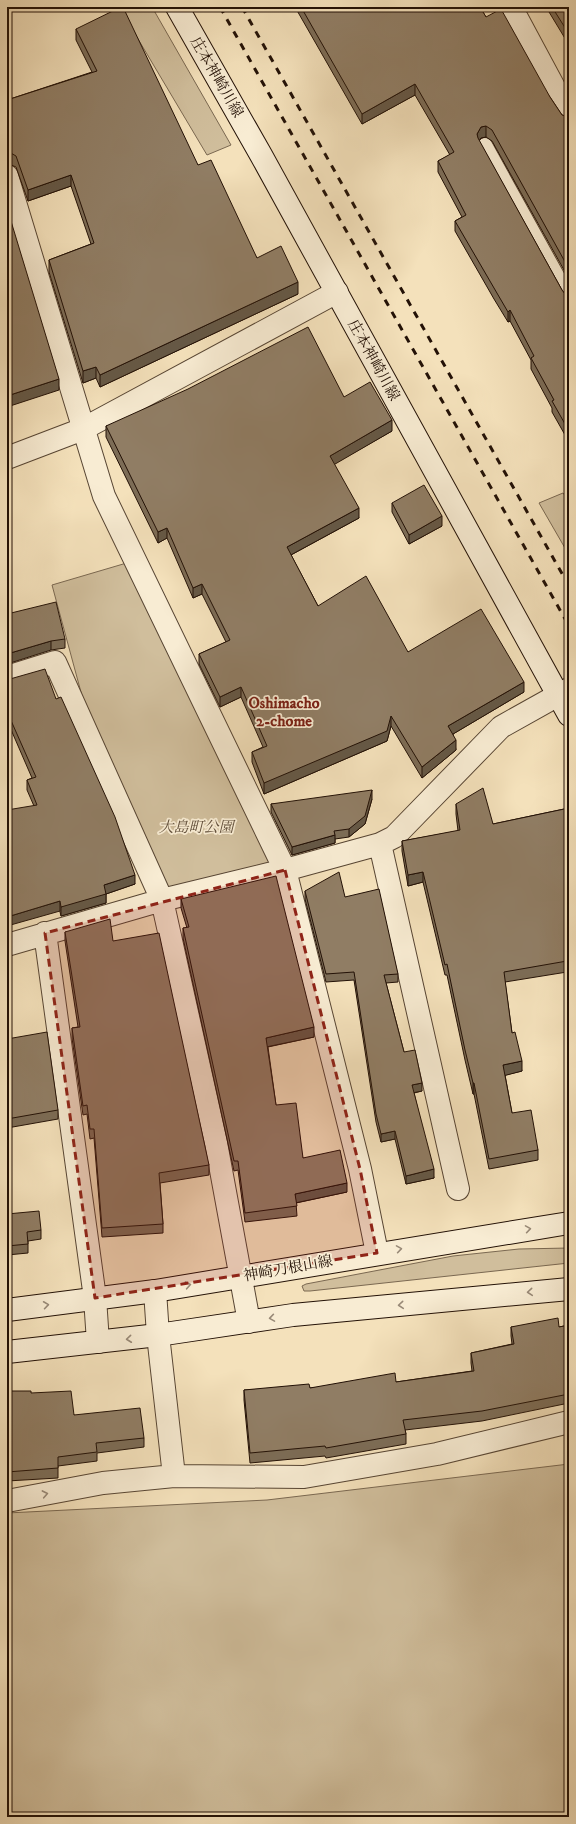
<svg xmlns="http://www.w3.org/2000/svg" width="576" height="1824" viewBox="0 0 576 1824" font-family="'IM FELL DW Pica','Noto Serif JP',serif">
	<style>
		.green { fill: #d0be9c; stroke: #7a6851 }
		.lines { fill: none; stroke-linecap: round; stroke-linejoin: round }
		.lane-casing { stroke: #574533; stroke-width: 16 }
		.street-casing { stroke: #574533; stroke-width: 24 }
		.secondary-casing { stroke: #231106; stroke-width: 24 }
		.lane { stroke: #f8ecd3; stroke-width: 14 }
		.street { stroke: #f8ecd3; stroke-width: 22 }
		.secondary { stroke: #f8ecd3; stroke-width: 22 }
		.rail { stroke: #231106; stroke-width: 3; stroke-dasharray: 7 7; stroke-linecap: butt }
		.wall { fill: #7c6c56; stroke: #231106 }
		.shaded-wall { fill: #655846; stroke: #231106 }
		.building { fill: #907d64; stroke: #231106 }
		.oneway { stroke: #988977 }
		.marked { fill: #8f2418; fill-opacity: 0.2; stroke: #8f2418; stroke-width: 3; stroke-dasharray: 8 5; stroke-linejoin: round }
		.labels { text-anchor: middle; stroke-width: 3.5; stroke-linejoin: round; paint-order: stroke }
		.street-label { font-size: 15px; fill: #231106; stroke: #f8ecd3 }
		.park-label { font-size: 15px; font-style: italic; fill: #604e3a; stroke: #f8ecd3 }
		.neighbourhood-label { font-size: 16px; font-weight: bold; fill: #7a1f14; stroke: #f8ecd3 }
	</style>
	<rect width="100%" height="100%" fill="#f4e1bb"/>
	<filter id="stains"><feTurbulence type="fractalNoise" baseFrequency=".005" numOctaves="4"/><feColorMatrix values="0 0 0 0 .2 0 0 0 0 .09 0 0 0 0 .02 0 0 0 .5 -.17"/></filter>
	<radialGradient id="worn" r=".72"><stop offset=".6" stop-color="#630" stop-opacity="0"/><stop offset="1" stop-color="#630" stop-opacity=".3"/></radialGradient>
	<path class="green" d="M 119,7 L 152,7 L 231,145 L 207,155 Z
		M 563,493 L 569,501 L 569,555 L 539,503 Z
		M 130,562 L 272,863 L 168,892 L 85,707 L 52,585 Z
		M 569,1248 L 569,1263 L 310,1291 L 304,1291 L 302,1286 L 306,1284 L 453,1256 L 519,1249 Z
		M 569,1464 L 569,1817 L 11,1817 L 7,1798 L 7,1513 L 267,1500 Z"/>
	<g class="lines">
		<defs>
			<path id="lane" d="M 485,145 L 569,297"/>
			<path id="street" d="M 511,7 L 569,115
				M 7,176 L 104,496 L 285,870 L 360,1169 L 377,1253
				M 7,458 L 83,429 L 337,292
				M 7,677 L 55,662 L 162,900 L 216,1143 L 249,1322
				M 380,844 L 458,1189
				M 45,933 L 95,1298 L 98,1342
				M 7,945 L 162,900 L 285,870 L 380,844 L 394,837 L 501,727 L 569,689
				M 155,1291 L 158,1335 L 174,1476 L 304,1477 L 437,1454 L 569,1422
				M 7,1501 L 103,1483 L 174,1476"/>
			<path id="secondary" d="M 177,7 L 261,155 L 569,715
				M 7,1310 L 155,1291 L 569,1223
				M 7,1352 L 158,1335 L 293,1315 L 569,1289"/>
		</defs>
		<use href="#lane" class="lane-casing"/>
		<use href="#street" class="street-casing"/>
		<use href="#secondary" class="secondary-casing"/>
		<use href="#lane" class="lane"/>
		<use href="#street" class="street"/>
		<use href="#secondary" class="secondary"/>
		<path class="rail" d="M 220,7 L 569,626
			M 242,7 L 569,586"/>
	</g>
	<path class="wall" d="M 295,7 L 480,7 L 486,17 L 550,97 L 562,115 L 569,117 L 569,279 L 492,141 L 486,137 L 481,138 L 479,141 L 562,290 L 565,294 L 569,294 L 569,442 L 552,412 L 552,408 L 531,369 L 531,360 L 510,321 L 508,322 L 494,299 L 455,231 L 455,221 L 462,217 L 438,172 L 438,161 L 450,155 L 415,95 L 362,124 Z
		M 546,7 L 569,7 L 569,45 Z
		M 76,29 L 198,165 L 257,258 L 298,294 L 100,387 L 96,378 L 83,383 L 49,272 L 49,260 L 91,244 L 71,186 L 28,201 L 16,167 L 9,164 L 7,164 L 7,100 L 92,72 L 76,40 Z
		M 344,397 L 392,431 L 334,464 L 359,518 L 291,555 L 318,606 L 408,652 L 524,692 L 453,734 L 456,750 L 422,778 L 391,726 L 387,741 L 264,794 L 252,762 L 252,752 L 263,747 L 241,697 L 220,707 L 199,664 L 199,654 L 226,642 L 202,594 L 193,598 L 167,538 L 158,543 L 106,437 L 106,426 Z
		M 392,503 L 442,526 L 409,544 L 392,512 Z
		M 7,614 L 65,639 L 65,648 L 51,650 Z
		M 7,680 L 56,699 L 135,884 L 106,894 L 106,903 L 61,916 L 34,806 L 27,790 L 27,780 L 32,778 L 9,725 L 7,726 Z
		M 372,799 L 365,824 L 349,837 L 335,839 L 335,843 L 292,855 L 271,812 L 271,804 Z
		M 456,804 L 493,824 L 569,808 L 569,976 L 567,972 L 505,982 L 512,1033 L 522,1071 L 505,1075 L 512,1113 L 538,1150 L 538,1160 L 489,1169 L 474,1094 L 473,1094 L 465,1060 L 447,975 L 445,975 L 423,882 L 408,886 L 402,851 L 402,841 L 458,831 L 456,814 Z
		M 305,891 L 345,897 L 398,974 L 398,982 L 386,983 L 404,1052 L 422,1091 L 414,1093 L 434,1178 L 406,1184 L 395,1139 L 381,1142 L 376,1122 L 354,980 L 326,982 L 305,899 Z
		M 181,899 L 314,1037 L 268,1047 L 276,1105 L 303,1158 L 347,1192 L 296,1203 L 297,1216 L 245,1222 L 238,1170 L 234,1171 L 183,938 L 183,928 L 187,928 L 181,908 Z
		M 65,932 L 113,941 L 209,1165 L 209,1175 L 160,1183 L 163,1224 L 163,1233 L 102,1237 L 94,1138 L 90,1139 L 87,1114 L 83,1115 L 72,1038 L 72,1028 L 78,1027 L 65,941 Z
		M 7,1039 L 58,1110 L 58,1119 L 7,1128 Z
		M 7,1214 L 41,1230 L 41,1239 L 28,1241 L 28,1253 L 7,1255 Z
		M 569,1325 L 569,1403 L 482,1421 L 405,1430 L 406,1434 L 406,1444 L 326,1458 L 325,1456 L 250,1463 L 244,1400 L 244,1390 L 310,1388 L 396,1382 L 472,1371 L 471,1363 L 471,1353 L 512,1344 L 511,1336 L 511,1327 L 559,1327 Z
		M 7,1391 L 31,1393 L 74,1415 L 144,1438 L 144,1447 L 97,1453 L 97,1461 L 58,1466 L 58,1478 L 7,1481 Z"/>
	<path class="shaded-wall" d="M 415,84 L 415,95 L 362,124 L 362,114 Z
		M 486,126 L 486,137 L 481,138 L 477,144 L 477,134 L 481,127 Z
		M 569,126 L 569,137 L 565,128 Z
		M 71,175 L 71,186 L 28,201 L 28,190 Z
		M 298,282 L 298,294 L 100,387 L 100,375 Z
		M 510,310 L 510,321 L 508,322 L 508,312 Z
		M 96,367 L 96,378 L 83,383 L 83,371 Z
		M 59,379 L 59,390 L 7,407 L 7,396 Z
		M 392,420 L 392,431 L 330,467 L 330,456 Z
		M 359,508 L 359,518 L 287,557 L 287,547 Z
		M 442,516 L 442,526 L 409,544 L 409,535 Z
		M 167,528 L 167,538 L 158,543 L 158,532 Z
		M 202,584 L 202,594 L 193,598 L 193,588 Z
		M 51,641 L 51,650 L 7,664 L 7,654 Z
		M 524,682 L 524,692 L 448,737 L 448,726 Z
		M 241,687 L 241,697 L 220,707 L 220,697 Z
		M 7,716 L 9,716 L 9,725 L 7,726 Z
		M 391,716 L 391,726 L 387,741 L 264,794 L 264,783 Z
		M 456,740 L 456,750 L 422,778 L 422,767 Z
		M 372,790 L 372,799 L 365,824 L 349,837 L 349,829 Z
		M 335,835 L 335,843 L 292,855 L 292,847 Z
		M 423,872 L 423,882 L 408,886 L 408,875 Z
		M 135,875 L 135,884 L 106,894 L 106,903 L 61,916 L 61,907 L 104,885 Z
		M 60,901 L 60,911 L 7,926 L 7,917 Z
		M 314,1027 L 314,1037 L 266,1047 L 266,1038 Z
		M 522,1061 L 522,1071 L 503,1076 L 503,1065 Z
		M 422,1083 L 422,1091 L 412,1093 L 412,1085 Z
		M 473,1083 L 474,1083 L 474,1094 L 473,1094 Z
		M 395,1131 L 395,1139 L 381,1142 L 381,1134 Z
		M 434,1169 L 434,1178 L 406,1184 L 406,1176 Z
		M 347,1183 L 347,1192 L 295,1203 L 295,1194 Z"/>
	<path class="building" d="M 121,7 L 123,7 L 198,165 L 211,160 L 257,258 L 281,246 L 298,282 L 100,375 L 96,367 L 83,371 L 49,260 L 94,243 L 71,175 L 28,190 L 16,156 L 9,152 L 7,153 L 7,100 L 97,71 L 76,29 Z
		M 301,7 L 480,7 L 486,17 L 501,9 L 550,97 L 562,115 L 569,117 L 569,126 L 565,128 L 569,134 L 569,269 L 492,130 L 486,126 L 481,127 L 477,134 L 478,138 L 562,290 L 565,294 L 569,294 L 569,431 L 552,401 L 554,400 L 531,358 L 534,356 L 510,310 L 508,312 L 494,288 L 455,221 L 466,215 L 438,161 L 454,152 L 415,84 L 362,114 Z
		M 552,7 L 569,7 L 569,34 Z
		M 7,208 L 59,379 L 7,396 Z
		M 308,327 L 344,397 L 370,382 L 392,420 L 330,456 L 359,508 L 287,547 L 318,606 L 366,576 L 408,652 L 481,609 L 524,682 L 448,726 L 456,740 L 422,767 L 391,716 L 387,731 L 264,783 L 252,752 L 267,746 L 241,687 L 220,697 L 199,654 L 230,640 L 202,584 L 193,588 L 167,528 L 158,532 L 106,426 L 188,389 Z
		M 424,485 L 442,516 L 409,535 L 392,503 Z
		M 56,602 L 65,639 L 51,641 L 7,654 L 7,614 Z
		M 45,669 L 56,699 L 61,697 L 115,817 L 135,875 L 104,885 L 106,894 L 61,907 L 60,901 L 7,917 L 7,810 L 37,805 L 27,780 L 36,777 L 9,716 L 7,716 L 7,680 L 10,679 Z
		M 483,788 L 493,824 L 569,808 L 569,966 L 567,961 L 504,972 L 512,1033 L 515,1032 L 522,1061 L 503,1065 L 512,1113 L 531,1110 L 538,1150 L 489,1159 L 474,1083 L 473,1083 L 465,1050 L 447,964 L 445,965 L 423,872 L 408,875 L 402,841 L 460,830 L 456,804 Z
		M 372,790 L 365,816 L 349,829 L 334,831 L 335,835 L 292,847 L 271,804 Z
		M 339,872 L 345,897 L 379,889 L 398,974 L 384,975 L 404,1052 L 415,1050 L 422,1083 L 412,1085 L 434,1169 L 406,1176 L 395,1131 L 381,1134 L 376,1114 L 354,972 L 326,974 L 305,891 Z
		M 276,876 L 314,1027 L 266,1038 L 276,1105 L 296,1103 L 303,1158 L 340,1150 L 347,1183 L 295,1194 L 297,1206 L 245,1213 L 238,1161 L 234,1161 L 183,928 L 189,927 L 181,899 Z
		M 110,919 L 113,941 L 159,933 L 209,1165 L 159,1173 L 163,1224 L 102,1228 L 94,1129 L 90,1129 L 87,1105 L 83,1106 L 72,1028 L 80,1027 L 65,932 Z
		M 47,1032 L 58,1110 L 7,1119 L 7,1039 Z
		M 39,1211 L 41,1230 L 27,1232 L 28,1244 L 7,1246 L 7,1214 Z
		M 558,1318 L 559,1327 L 569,1325 L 569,1394 L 482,1411 L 403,1420 L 406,1434 L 326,1448 L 325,1446 L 250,1453 L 244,1390 L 309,1384 L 310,1388 L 395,1373 L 396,1382 L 474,1371 L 471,1353 L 514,1344 L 511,1327 Z
		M 7,1391 L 31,1391 L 31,1393 L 71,1391 L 74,1415 L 140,1408 L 144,1438 L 96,1443 L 97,1452 L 58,1457 L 58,1468 L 7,1472 Z"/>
	<defs><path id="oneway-chevron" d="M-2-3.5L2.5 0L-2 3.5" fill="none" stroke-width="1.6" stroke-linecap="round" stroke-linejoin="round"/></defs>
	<g class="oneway">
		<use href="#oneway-chevron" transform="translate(528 1229) rotate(-9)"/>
		<use href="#oneway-chevron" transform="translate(399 1249) rotate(-9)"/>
		<use href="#oneway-chevron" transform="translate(188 1285) rotate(-10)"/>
		<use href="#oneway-chevron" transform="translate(530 1292) rotate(175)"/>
		<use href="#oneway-chevron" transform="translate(46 1305) rotate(-8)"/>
		<use href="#oneway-chevron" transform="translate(401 1305) rotate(175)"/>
		<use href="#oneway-chevron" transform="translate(272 1318) rotate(171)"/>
		<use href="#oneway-chevron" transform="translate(129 1339) rotate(174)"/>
		<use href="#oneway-chevron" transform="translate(45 1494) rotate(-11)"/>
	</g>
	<path class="marked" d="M 285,870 L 360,1169 L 377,1253 L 95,1298 L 45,933 Z"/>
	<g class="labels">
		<g class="street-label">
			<text transform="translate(217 77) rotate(60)" y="5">庄本神崎川線</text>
			<text transform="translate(374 360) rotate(61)" y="5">庄本神崎川線</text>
			<text transform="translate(288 1268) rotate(-10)" y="5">神崎刀根山線</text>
		</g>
		<g class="park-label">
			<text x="196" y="832">大島町公園</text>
		</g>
		<g class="neighbourhood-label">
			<text x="284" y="708">Oshimacho<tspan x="284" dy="18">2-chome</tspan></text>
		</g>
	</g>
	<rect width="576" height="1824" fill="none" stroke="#f4e1bb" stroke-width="24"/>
	<rect x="8" y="8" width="560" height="1808" fill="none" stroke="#231106" stroke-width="2"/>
	<rect x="12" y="12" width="552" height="1800" fill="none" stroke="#231106"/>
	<rect width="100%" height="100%" filter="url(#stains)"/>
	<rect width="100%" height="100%" fill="url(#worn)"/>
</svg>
